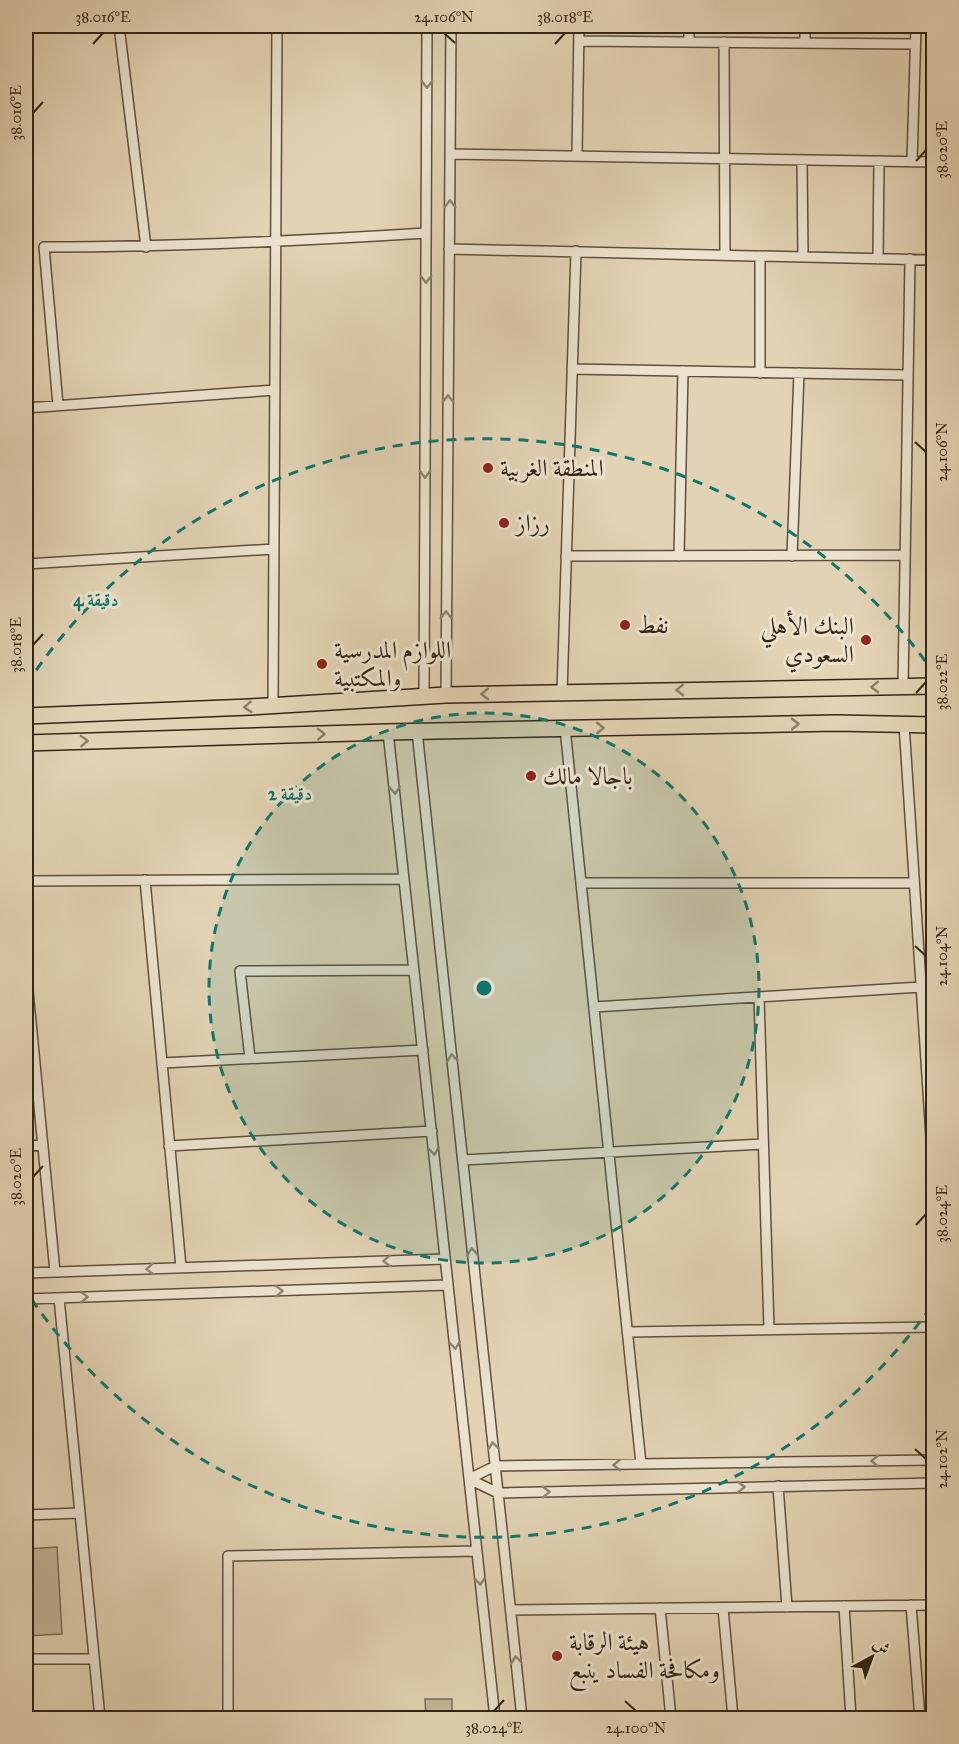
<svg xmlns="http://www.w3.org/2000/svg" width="959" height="1744" viewBox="0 0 959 1744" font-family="'IM FELL Great Primer',Amiri,serif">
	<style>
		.green { fill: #c4b599; stroke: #7b6d56; stroke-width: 1.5 }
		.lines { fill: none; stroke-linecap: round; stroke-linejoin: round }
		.street-casing { stroke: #5e503c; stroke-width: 12 }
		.primary-casing { stroke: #322514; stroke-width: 18 }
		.street { stroke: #ece2ce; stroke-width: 9 }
		.primary { stroke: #e2d3b4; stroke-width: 15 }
		.oneway { stroke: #8f8471 }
		.oneway2 { stroke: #8a7c64 }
		.ticks { fill: none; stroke: #322514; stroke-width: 2 }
		.ring { fill: none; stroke: #0f766e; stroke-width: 3; stroke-dasharray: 10 8 }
		.poi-dot { fill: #8f2418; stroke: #ece2ce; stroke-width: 2 }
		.labels { text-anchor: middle; stroke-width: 6; stroke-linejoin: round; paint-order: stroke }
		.poi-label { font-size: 24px; fill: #322514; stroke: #ece2ce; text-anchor: start }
		.centre { fill: #0f766e; stroke: #ece2ce; stroke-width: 3 }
		.ring-label { font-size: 18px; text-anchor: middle; font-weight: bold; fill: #0f766e; stroke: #ece2ce; stroke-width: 6; stroke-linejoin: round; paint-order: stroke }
		.neatline { fill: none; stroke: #322514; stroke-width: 2 }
		.ticks-label { font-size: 15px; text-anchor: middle; fill: #322514 }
	</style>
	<rect width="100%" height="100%" fill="#e2d3b4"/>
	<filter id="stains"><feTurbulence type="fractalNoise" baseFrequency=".00333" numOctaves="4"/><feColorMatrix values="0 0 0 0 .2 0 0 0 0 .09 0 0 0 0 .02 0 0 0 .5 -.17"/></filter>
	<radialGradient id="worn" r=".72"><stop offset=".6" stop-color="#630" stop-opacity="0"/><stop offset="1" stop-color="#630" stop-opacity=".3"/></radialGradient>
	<path class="green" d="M 57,1547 L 62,1634 L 26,1636 L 26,1549 Z
		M 425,1699 L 452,1699 L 452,1718 L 426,1718 Z"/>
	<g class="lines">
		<defs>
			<path id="street" d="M 119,26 L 146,247
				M 579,41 L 915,44
				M 689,42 L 689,26
				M 724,42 L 725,255
				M 805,43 L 805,26
				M 450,154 L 934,162
				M 577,156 L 579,26
				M 802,160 L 803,257
				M 912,162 L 916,26
				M 449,249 L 934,260
				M 760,256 L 760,373
				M 878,259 L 879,161
				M 572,369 L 908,375
				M 58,405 L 44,247 C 172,247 299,241 426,233
				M 26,408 L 275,390
				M 566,556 L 905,555
				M 679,556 L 683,371
				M 792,556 L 799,373
				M 26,564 L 274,549
				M 903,686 L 910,259
				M 562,693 L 576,251
				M 446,695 L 451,26
				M 424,696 L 427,26
				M 273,705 L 277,26
				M 904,724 L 934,1183
				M 565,728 L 641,1464
				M 417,731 L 522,1718
				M 388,732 L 495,1718
				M 145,880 L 181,1267
				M 26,881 L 404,879
				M 581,883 L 914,883
				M 26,970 L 55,1272
				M 759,997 L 769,1329
				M 594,1007 L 921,987
				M 250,1058 L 240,971 L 414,970
				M 162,1063 L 423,1050
				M 26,1146 L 43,1145
				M 169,1146 L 432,1131
				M 463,1160 L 763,1144
				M 26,1273 L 445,1259
				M 59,1298 L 100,1718
				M 26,1299 L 448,1285
				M 628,1332 L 934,1327
				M 469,1479 L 498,1493 L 934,1483
				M 469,1479 L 495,1466 L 934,1460
				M 778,1486 L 787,1607
				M 26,1515 L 80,1513
				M 911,1605 L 920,1718
				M 844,1606 L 851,1718
				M 660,1608 L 671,1718
				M 723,1608 L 733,1718
				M 511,1610 L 934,1605
				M 26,1659 L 94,1659
				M 228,1718 L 228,1556 L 477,1551"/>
			<path id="primary" d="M 26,716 L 250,707 L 446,695 L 934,686
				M 26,743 L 388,732 L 836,723 L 934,725"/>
		</defs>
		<use href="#street" class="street-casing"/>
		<use href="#primary" class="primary-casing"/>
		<use href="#street" class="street"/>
		<use href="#primary" class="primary"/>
	</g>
	<defs><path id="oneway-chevron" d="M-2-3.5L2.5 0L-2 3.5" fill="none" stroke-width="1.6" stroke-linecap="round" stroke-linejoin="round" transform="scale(1.5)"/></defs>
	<g class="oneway">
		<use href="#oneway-chevron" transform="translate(427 84) rotate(90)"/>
		<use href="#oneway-chevron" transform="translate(450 204) rotate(-90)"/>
		<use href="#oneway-chevron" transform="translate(426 279) rotate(90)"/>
		<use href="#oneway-chevron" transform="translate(448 399) rotate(-90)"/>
		<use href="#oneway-chevron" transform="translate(425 474) rotate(90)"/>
		<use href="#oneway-chevron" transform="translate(446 615) rotate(-90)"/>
		<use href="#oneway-chevron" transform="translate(395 790) rotate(84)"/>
		<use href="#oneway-chevron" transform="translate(452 1058) rotate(-96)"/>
		<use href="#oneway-chevron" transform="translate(434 1151) rotate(84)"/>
		<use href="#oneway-chevron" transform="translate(472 1252) rotate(-96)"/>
		<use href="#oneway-chevron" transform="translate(387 1261) rotate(178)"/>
		<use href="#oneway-chevron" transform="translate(150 1269) rotate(178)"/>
		<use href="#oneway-chevron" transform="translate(279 1291) rotate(-2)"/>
		<use href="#oneway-chevron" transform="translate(84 1297) rotate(-2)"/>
		<use href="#oneway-chevron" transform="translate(455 1345) rotate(84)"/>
		<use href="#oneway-chevron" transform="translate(493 1446) rotate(-96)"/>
		<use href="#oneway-chevron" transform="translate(875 1461) rotate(179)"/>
		<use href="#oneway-chevron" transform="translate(617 1465) rotate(179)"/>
		<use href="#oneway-chevron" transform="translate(741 1487) rotate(-1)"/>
		<use href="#oneway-chevron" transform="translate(546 1492) rotate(-1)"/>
		<use href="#oneway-chevron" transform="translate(480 1581) rotate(84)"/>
		<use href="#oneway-chevron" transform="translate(516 1660) rotate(-96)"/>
	</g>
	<g class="oneway2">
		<use href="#oneway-chevron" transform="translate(875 687) rotate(179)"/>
		<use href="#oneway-chevron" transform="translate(680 690) rotate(179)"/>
		<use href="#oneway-chevron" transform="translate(485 694) rotate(179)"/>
		<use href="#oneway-chevron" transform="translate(248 707) rotate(177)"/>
		<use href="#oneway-chevron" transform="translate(795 724) rotate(-1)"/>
		<use href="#oneway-chevron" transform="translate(600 728) rotate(-1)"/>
		<use href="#oneway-chevron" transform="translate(321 734) rotate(-2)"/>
		<use href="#oneway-chevron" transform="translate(84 741) rotate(-2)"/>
	</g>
	<path class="ticks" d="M 444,33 L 455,43M 93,44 L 103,33M 555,44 L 565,33M 33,113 L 43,102M 916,161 L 926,150M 915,442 L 926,452M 33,645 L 43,634M 916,693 L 926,682M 915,946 L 926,956M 33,1177 L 43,1166M 916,1225 L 926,1214M 915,1449 L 926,1459M 625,1701 L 636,1711M 494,1711 L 504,1700"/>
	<circle cx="484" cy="988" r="275" fill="#0f766e" fill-opacity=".12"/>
	<g class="ring">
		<circle cx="484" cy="988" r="275"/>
		<path d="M931 1307A549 549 0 0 1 26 1291M26 685A549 549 0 0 1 931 669"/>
	</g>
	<g class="poi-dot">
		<circle cx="488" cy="468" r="6"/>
		<circle cx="504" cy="523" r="6"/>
		<circle cx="625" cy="625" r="6"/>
		<circle cx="866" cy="640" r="6"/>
		<circle cx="322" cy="664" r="6"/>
		<circle cx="531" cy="776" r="6"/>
		<circle cx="557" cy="1656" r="6"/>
	</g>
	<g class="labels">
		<g class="poi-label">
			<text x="500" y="476">المنطقة الغربية</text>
			<text x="516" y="531">رزاز</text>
			<text x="637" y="633">نفط</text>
			<text x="854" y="634" text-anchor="end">البنك الأهلي<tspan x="854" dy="28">السعودي</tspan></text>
			<text x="334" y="658">اللوازم المدرسية<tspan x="334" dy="28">والمكتبية</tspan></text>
			<text x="543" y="784">باجالا مالك</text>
			<text x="569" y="1650">هيئة الرقابة<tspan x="569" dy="28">ومكافحة الفساد ينبع</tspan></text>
		</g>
	</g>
	<circle cx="484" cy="988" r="9" class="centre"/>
	<g class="ring-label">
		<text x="96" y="606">4 دقيقة</text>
		<text x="290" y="800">2 دقيقة</text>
	</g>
	<rect width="959" height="1744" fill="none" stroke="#e2d3b4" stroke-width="66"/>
	<g transform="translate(872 1657) rotate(41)" stroke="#ece2ce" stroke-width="4.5" paint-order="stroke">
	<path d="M0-4.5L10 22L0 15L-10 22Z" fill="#322514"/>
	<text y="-9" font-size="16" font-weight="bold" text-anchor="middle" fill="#322514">ش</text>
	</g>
	<rect x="33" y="33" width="893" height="1678" class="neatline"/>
	<g class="ticks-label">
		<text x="103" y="22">38.016°E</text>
		<text x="444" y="22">24.106°N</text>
		<text x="565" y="22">38.018°E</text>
		<text transform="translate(16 113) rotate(-90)" y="5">38.016°E</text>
		<text transform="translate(942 150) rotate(-90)" y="5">38.020°E</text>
		<text transform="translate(942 452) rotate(-90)" y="5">24.106°N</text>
		<text transform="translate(16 645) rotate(-90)" y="5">38.018°E</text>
		<text transform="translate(942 682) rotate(-90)" y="5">38.022°E</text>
		<text transform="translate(942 956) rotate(-90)" y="5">24.104°N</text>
		<text transform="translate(16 1177) rotate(-90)" y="5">38.020°E</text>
		<text transform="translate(942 1214) rotate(-90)" y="5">38.024°E</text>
		<text transform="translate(942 1459) rotate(-90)" y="5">24.102°N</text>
		<text x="494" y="1733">38.024°E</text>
		<text x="636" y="1733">24.100°N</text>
	</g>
	<rect width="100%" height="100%" filter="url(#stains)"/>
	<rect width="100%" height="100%" fill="url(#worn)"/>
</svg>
